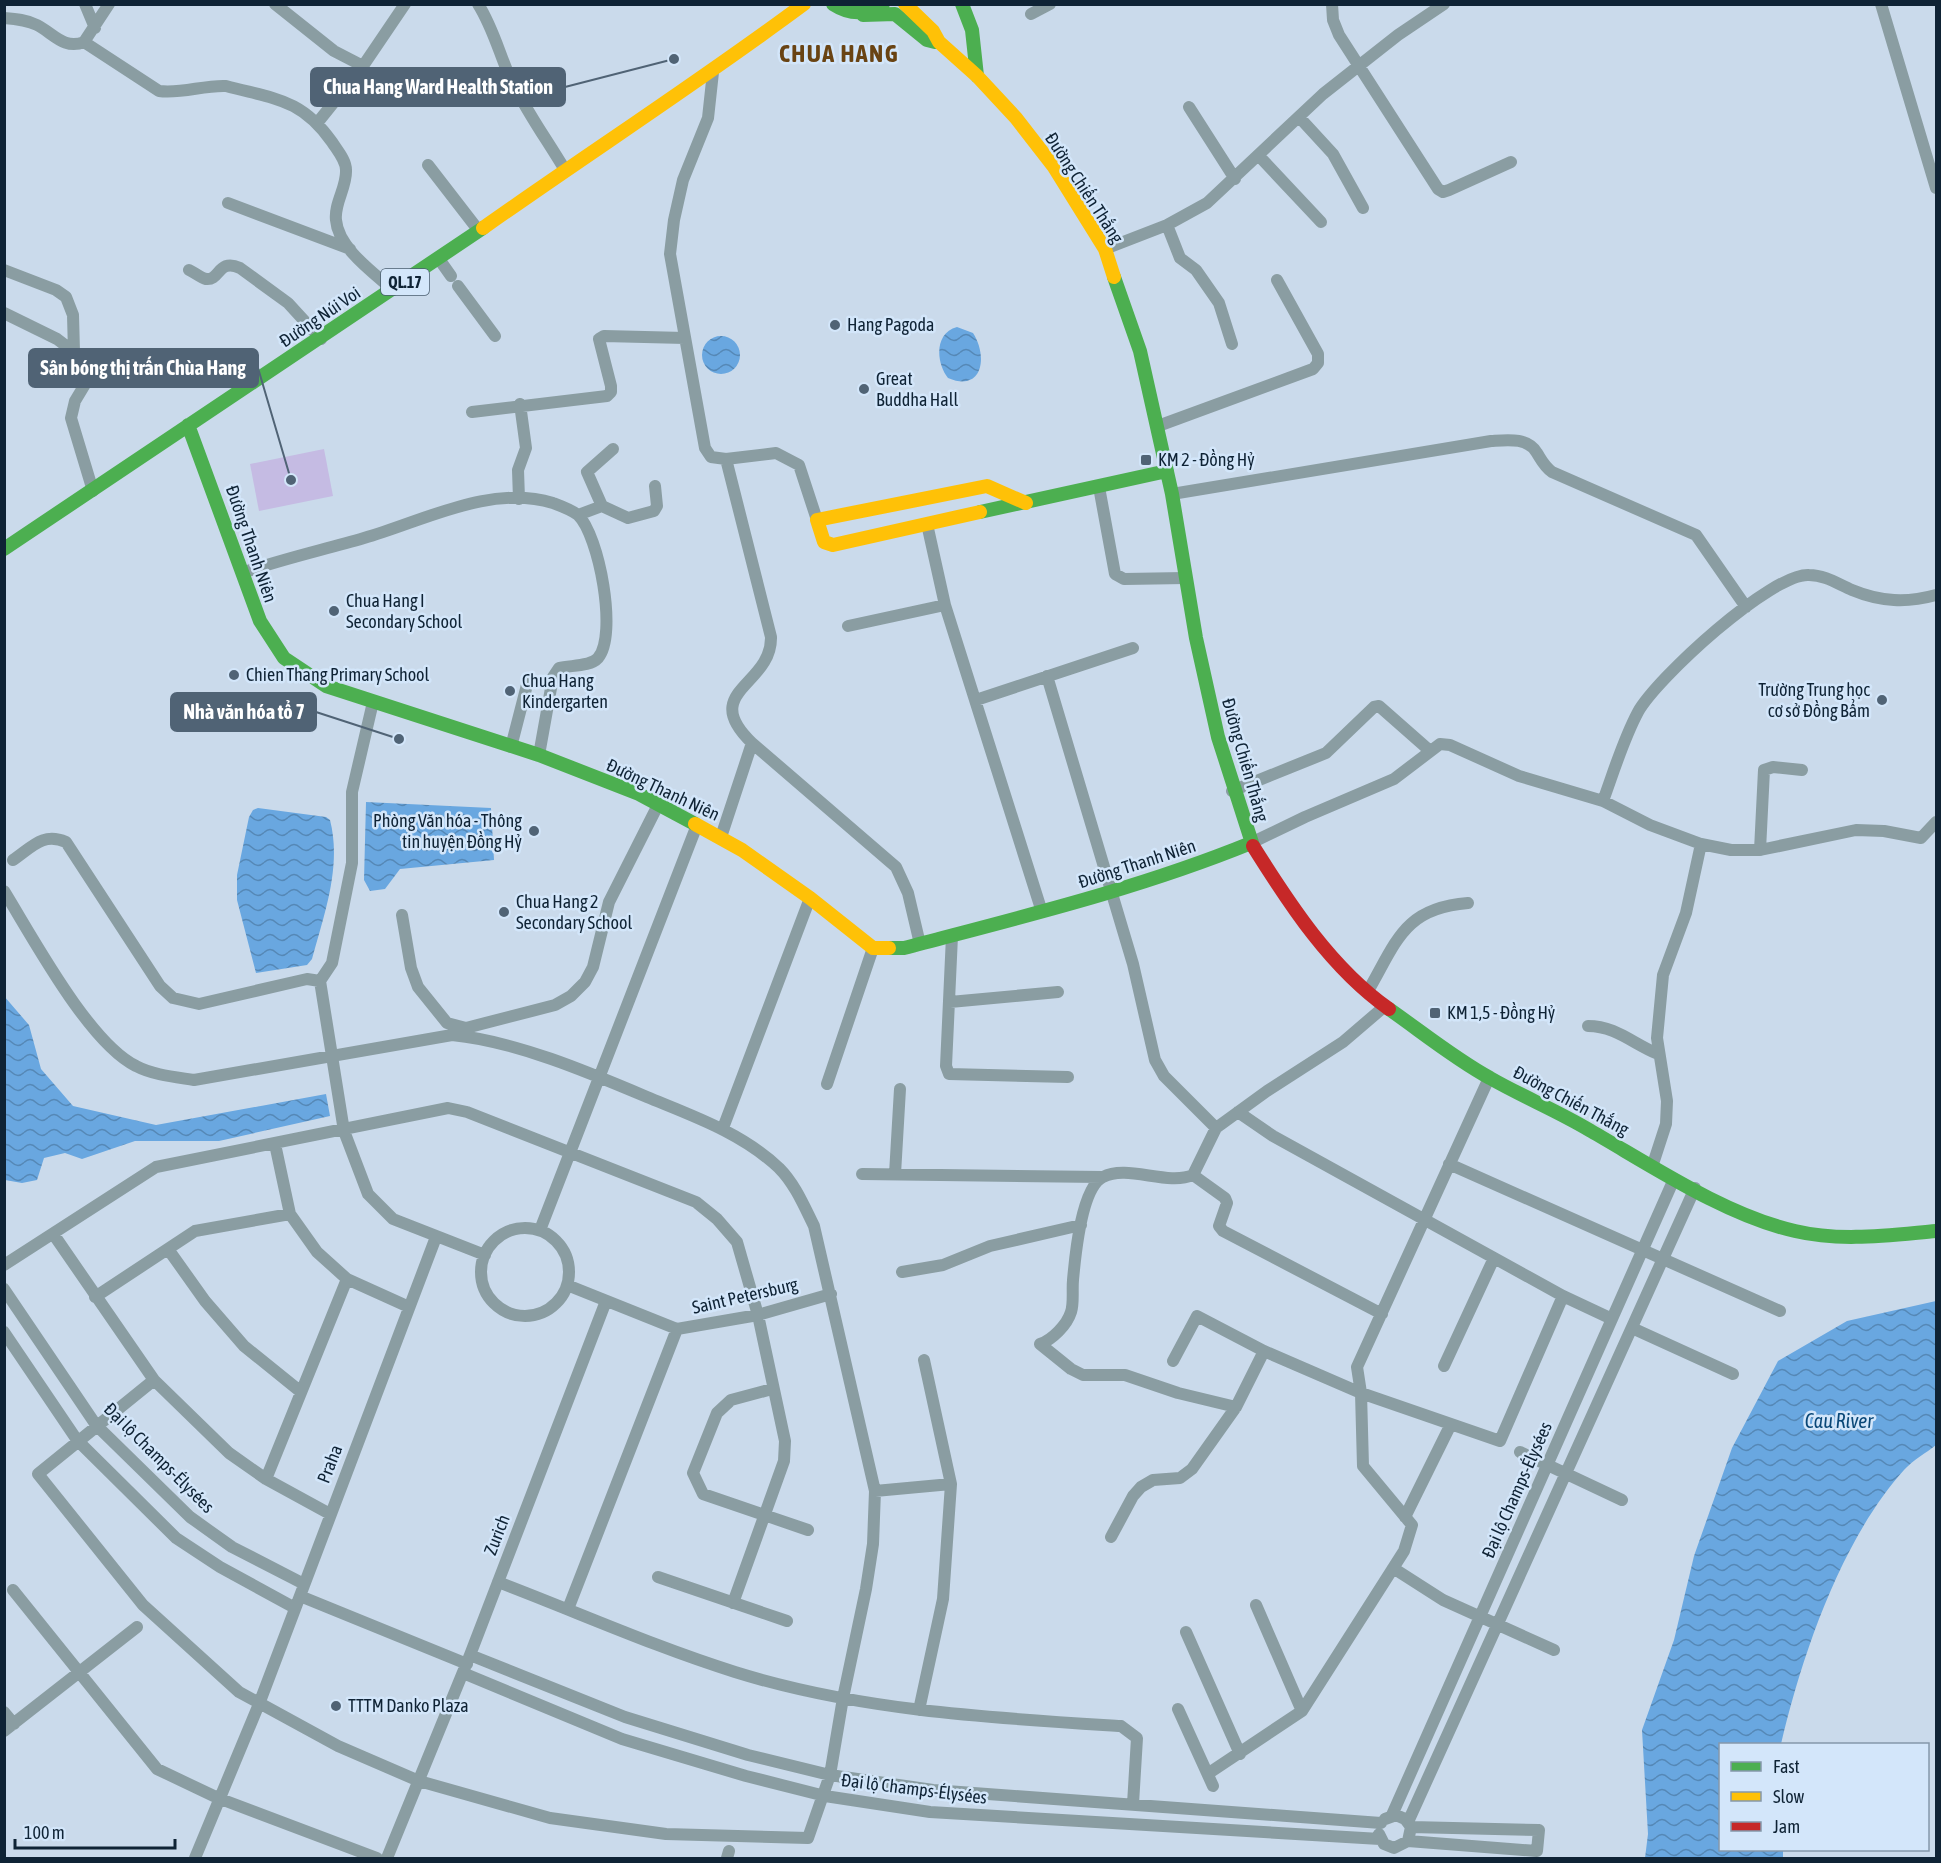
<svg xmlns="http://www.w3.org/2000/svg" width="1941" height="1863" viewBox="0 0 1941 1863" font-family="'Asap Condensed',sans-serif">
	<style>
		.pitch { fill: #c5bbe3 }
		.water { fill: url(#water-waves) }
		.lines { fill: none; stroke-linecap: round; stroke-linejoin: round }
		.street { stroke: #8a9da2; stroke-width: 12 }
		.fast { stroke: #4caf50; stroke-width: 14 }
		.slow { stroke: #ffc107; stroke-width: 14 }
		.jam { stroke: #c62828; stroke-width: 14 }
		.poi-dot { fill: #506375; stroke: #d3e6fa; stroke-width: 2 }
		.labels { text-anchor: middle; stroke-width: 5; stroke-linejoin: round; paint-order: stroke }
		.shield { fill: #d3e6fa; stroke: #4a5e70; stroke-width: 1.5 }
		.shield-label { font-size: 16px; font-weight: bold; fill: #0f2335 }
		.street-label { font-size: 18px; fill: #0f2335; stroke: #d3e6fa }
		.poi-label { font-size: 18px; fill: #0f2335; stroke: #d3e6fa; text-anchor: start }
		.water-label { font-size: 20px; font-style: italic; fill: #094777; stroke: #d3e6fa }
		.district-label { font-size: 24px; font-weight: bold; letter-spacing: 1.5px; fill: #694313; stroke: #d3e6fa }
		.leader { fill: none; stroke: #506375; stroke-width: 2 }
		.callout-dot { fill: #506375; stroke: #d3e6fa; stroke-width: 2 }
		.callout { fill: #506375; stroke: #506375; stroke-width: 2 }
		.callout-label { font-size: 20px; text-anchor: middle; font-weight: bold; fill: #fff }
	</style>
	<defs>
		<pattern id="water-waves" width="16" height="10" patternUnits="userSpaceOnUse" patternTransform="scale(1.5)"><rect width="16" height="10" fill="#69a7e0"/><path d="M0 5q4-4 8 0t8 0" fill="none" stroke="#5588b6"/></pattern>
	</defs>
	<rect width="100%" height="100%" fill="#cadaeb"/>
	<path class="pitch" d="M 324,449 L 333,496 L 259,511 L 250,464 Z"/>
	<path class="water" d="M 957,327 L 973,333 C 988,356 983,393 948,378 C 936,363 934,333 957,327 Z
		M702 355a19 19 0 1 1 38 0a19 19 0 1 1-38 0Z
		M 366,802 L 491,808 L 494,860 L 400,869 L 385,889 L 370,891 L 364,880 Z
		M 258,808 L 326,817 L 330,820 C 342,866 324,915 312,959 L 307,965 L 256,973 L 237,900 L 237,875 L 249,817 L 253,810 Z
		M 4,996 L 29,1025 L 41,1069 L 73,1106 L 156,1125 L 326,1094 L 330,1116 L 219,1141 L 135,1141 L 82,1159 L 65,1153 L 44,1158 L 37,1180 L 22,1183 L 5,1180 Z
		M 1936,1301 L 1936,1445 C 1926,1453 1913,1460 1904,1470 C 1841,1540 1802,1655 1781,1744 L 1720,1744 L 1720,1850 L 1783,1850 L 1783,1858 L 1645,1858 L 1648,1834 L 1642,1730 L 1674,1640 L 1694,1556 L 1732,1448 L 1778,1361 L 1847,1321 Z"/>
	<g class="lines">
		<path class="street" d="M 85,4 L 95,28
			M 275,4 L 334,51 L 363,66
			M 478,4 C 492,26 498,49 508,73 C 523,107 546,138 565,170
			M 1332,4 L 1333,20 L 1339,35 L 1438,189 L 1443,192 L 1449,190 L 1511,162
			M 1881,4 L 1936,188
			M 1031,14 L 1050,4
			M 4,18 C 16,19 27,20 37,25 C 53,33 64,50 84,42 L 109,4
			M 84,42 L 159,91 C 182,94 203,85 226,86 C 274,99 301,98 332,142 C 337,150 346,160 346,170 C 347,187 334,203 336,220 C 338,248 374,273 393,290
			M 713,72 L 708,118 L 683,180 L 674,220 L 670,254 L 705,448 L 711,457 L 726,459 L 771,637 C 772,686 698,691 752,743 L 896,867 L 908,893 L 920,944
			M 1189,107 L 1235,179
			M 1299,117 L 1333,154 L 1363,208
			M 318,122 L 363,66 L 405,4
			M 1259,156 L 1321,222
			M 428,165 L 479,231
			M 228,203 L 350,249
			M 1167,225 L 1180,258 L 1196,270 L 1219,303 L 1232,344
			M 1105,249 L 1167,225 L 1207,203 L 1323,94 L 1398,35 L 1444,4
			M 439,259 L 451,276
			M 4,270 L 56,290 L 66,297 L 73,315 L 74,352 L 87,381 L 75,401 L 71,418 L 93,491
			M 189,270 C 194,272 201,278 206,279 C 220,281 218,258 240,268 L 288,303 L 321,339
			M 458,286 L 495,336
			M 4,313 L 57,339 L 74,352
			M 472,412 L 607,396 L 611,392 L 611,386 L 599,339 L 604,336 L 685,338
			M 1158,426 L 1313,369 L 1318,363 L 1318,354 L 1277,280
			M 726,459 L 776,453 L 799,465 L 817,520
			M 1099,487 L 1115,574 L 1124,579 L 1185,578
			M 1172,494 L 1491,441 C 1507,440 1528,437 1537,453 C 1542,461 1544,466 1552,472 L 1696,535 L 1746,607
			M 519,499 L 518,470 L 526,448 L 520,404
			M 602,506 L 628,518 L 654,511 L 657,506 L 655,486
			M 578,515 L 602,506 L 587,472 L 613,449
			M 927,524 L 945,605 L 1042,912
			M 242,573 C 282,559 323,550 364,538 C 424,521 489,484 553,503 C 561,506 572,510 578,515 C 599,535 618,635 598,658 C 590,667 570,665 559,668 L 553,677 L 539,755
			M 848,626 L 945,605
			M 1047,676 L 1133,964 L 1155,1060 L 1164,1076 L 1216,1128
			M 976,700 L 1133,648
			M 511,747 L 528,681
			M 1232,791 L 1326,753 L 1374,707 L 1379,706 L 1429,750
			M 1603,801 C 1614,771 1623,740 1638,712 C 1657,678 1771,573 1809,575 C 1825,575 1838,584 1852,590 C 1881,602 1907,603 1936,595
			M 721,837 L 752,743
			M 1251,843 L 1305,817 L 1394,779 L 1440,744 L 1450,745 L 1519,776 L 1603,801 L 1650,825 L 1701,844 L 1731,850 L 1760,850 L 1856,830 L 1884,831 L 1921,838 L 1936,822
			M 1760,850 L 1764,770 L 1773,767 L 1802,770
			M 13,860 C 32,847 43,832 66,842 L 160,986 L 173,998 L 199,1004 L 307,979 L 320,981 L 344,1131 L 368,1194 L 393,1219 L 485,1255
			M 4,891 C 33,938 89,1043 136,1066 C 153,1075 175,1077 194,1080 L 452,1035 C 515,1041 588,1072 647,1097 C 693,1116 742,1133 779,1168 C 795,1184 804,1206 814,1226 L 875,1491 L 873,1544 L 866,1589 L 843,1698 L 830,1775 L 808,1838 L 666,1834 L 550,1818 L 419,1781 L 338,1746 L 239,1692 L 143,1605 L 38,1474 L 154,1380
			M 402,915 L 411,968 L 418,987 L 447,1023 L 466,1028 L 555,1005 L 571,996 L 585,982 L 593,967 L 609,902 L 658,805
			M 952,936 L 946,1066 L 949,1074 L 1068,1077
			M 320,981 L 332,963 L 352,863 L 352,792 L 373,702
			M 1368,991 C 1397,941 1404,908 1468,903
			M 950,1002 L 1058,992
			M 1588,1026 C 1616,1026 1633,1044 1658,1054
			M 827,1084 L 873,948
			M 1238,1112 L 1273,1136 L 1563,1296 L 1612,1319
			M 723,1128 L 810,898
			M 275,1144 L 290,1214 L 317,1252 L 347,1279 L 409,1307
			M 1449,1164 L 1780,1311
			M 1653,1164 L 1666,1124 L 1667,1101 L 1657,1038 L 1663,975 L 1686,913 L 1701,844
			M 862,1174 L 1102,1177
			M 895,1174 L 900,1089
			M 1193,1175 L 1225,1198 L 1227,1203 L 1219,1226 L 1223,1231 L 1382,1314
			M481 1272a44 44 0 1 1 88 0a44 44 0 1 1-88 0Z
			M 540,1230 L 697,825
			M 54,1235 L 154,1380 L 229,1453 L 266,1479 L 330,1514
			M 168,1249 L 205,1301 L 244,1346 L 301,1392
			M 4,1265 L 156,1167 L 448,1108 L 467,1112 L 696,1202 L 717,1219 L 737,1242 L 758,1315 L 785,1441 L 784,1461 L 733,1603
			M 902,1272 L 943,1265 L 990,1246 L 1081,1225
			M 567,1285 L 677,1329 L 758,1315 L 831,1294
			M 4,1289 L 96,1425 L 190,1517 L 232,1547 L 304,1584
			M 95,1297 L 195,1231 L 290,1214
			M 1632,1328 L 1733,1374
			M 4,1332 L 77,1440 L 176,1538 L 220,1567 L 295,1608
			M 1173,1361 L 1197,1316 L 1264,1351 L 1361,1393 L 1500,1441 L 1563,1296
			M 1444,1366 L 1494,1258
			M 772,1389 L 731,1400 L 717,1413 L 693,1473 L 703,1494 L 808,1530
			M 1236,1407 L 1178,1393 L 1125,1375 L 1083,1375 L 1071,1369 L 1040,1344 C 1052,1340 1067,1325 1071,1312 C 1074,1303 1072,1290 1073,1280 C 1075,1258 1081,1188 1103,1177 C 1127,1164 1167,1186 1193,1175 L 1216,1128 L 1267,1091 L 1343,1042 L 1385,1006
			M 1520,1452 L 1622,1500
			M 266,1479 L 347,1279
			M 875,1491 L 951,1484
			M 1405,1517 L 1451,1424
			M 1111,1537 L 1133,1496 L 1141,1487 L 1153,1480 L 1180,1478 L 1192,1469 L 1236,1407 L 1264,1351
			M 1393,1568 L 1443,1600 L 1554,1650
			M 658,1577 L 787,1621
			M 498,1582 C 577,1612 655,1647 735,1672 C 860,1711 992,1718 1121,1726 L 1137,1738 L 1133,1804
			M 13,1590 L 157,1769 L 218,1798 L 377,1858
			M 300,1596 L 467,1664
			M 1256,1605 L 1302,1711
			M 568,1609 L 677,1329
			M 1186,1632 L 1240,1754
			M 470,1655 L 625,1717 L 748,1755 L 830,1775 L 933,1790 L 1381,1823
			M 463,1673 L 622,1739 L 746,1776 L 825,1796 L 930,1812 L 1380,1839
			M 1178,1709 L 1213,1786
			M 919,1710 L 943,1599 L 951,1484 L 924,1360
			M 4,1712 L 14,1724
			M 4,1731 L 137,1627
			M 1209,1773 L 1302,1711 L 1404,1551 L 1412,1525 L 1363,1466 L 1361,1393 L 1357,1367 L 1489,1078
			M 1392,1815 L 1674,1179
			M 1385,1819 L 1396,1815 L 1405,1819 L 1411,1827 L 1408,1841
			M 1408,1822 L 1695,1188
			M 1379,1834 L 1384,1844 L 1394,1848 L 1408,1841 L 1537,1851 L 1539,1830 L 1411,1827
			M 195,1858 L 259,1704 L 436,1237
			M 387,1858 L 470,1655 L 606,1301
			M 727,1858 L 729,1851"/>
		<path class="fast" d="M 833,4 C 850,15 866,15 883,4
			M 962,4 L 972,30 L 977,76
			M 863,15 L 895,14 L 927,40 L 935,42
			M 1114,277 L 1140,351 L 1172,494 L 1196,638 L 1218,737 L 1253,846
			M 188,425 L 260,621 L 284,658 L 326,686 L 539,755 L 639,794 L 695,824
			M 980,512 L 1167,471
			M 4,549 L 483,228
			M 889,948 L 904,948 C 1021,917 1138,889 1251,843
			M 1389,1009 C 1422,1032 1455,1059 1490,1078 C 1523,1097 1558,1111 1591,1131 C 1652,1166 1727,1216 1795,1231 C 1841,1242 1890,1235 1936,1231"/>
		<path class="slow" d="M 905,4 L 933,31 L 939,42 L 977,76 L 1016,118 L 1054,167 L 1105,249 L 1114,277
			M 483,228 C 589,153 699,82 804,4
			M 980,512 L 833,545 L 824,542 L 817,520 L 987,486 L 1026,503
			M 695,824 L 742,850 L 810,898 L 873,948 L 889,948"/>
		<path class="jam" d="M 1253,846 C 1290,905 1331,968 1389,1009"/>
	</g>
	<g class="poi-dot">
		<circle cx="835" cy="325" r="6"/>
		<circle cx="864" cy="389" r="6"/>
		<rect x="1140" y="454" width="12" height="12" rx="3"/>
		<circle cx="334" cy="611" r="6"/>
		<circle cx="234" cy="675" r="6"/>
		<circle cx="510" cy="691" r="6"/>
		<circle cx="1882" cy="700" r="6"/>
		<circle cx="534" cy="831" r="6"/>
		<circle cx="504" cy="912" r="6"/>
		<rect x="1429" y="1007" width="12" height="12" rx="3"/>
		<circle cx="336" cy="1706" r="6"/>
	</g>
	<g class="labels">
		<rect class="shield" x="381" y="269" width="48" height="26" rx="4.5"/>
		<g class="shield-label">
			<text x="405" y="288">QL.17</text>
		</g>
		<g class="street-label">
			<text transform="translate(1084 188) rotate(57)" y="6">Đường Chiến Thắng</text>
			<text transform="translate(320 317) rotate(-34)" y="6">Đường Núi Voi</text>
			<text transform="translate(251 544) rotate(71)" y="6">Đường Thanh Niên</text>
			<text transform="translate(1245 760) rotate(74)" y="6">Đường Chiến Thắng</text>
			<text transform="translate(663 790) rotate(25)" y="6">Đường Thanh Niên</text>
			<text transform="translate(1137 864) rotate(-18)" y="6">Đường Thanh Niên</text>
			<text transform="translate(1571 1101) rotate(28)" y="6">Đường Chiến Thắng</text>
			<text transform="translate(745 1296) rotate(-13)" y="6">Saint Petersburg</text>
			<text transform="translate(159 1458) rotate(45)" y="6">Đại lộ Champs-Élysées</text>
			<text transform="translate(330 1464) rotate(-69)" y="6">Praha</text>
			<text transform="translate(1517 1490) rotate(-66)" y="6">Đại lộ Champs-Élysées</text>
			<text transform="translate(497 1535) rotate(-69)" y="6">Zurich</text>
			<text transform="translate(914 1789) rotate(7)" y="6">Đại lộ Champs-Élysées</text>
		</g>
		<g class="poi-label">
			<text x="847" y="331">Hang Pagoda</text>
			<text x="876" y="385">Great<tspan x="876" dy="21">Buddha Hall</tspan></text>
			<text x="1158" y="466">KM 2 - Đồng Hỷ</text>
			<text x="346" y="607">Chua Hang I<tspan x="346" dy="21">Secondary School</tspan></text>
			<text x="246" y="681">Chien Thang Primary School</text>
			<text x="522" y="687">Chua Hang<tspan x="522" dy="21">Kindergarten</tspan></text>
			<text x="1870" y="696" text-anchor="end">Trường Trung học<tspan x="1870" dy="21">cơ sở Đồng Bẩm</tspan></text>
			<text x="522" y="827" text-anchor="end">Phòng Văn hóa - Thông<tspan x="522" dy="21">tin huyện Đồng Hỷ</tspan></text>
			<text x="516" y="908">Chua Hang 2<tspan x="516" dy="21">Secondary School</tspan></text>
			<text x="1447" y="1019">KM 1,5 - Đồng Hỷ</text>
			<text x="348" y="1712">TTTM Danko Plaza</text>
		</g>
		<g class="water-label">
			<text x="1839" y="1428">Cau River</text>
		</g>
		<g class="district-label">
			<text x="839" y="62">CHUA HANG</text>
		</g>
	</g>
	<path class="leader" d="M674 59L565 87M291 480L258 368M399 739L316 712"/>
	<g class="callout-dot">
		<circle cx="674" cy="59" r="6"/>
		<circle cx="291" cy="480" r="6"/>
		<circle cx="399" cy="739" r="6"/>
	</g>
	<g class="callout">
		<rect x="311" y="68" width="254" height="38" rx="6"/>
		<rect x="29" y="349" width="229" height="38" rx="6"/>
		<rect x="171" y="693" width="145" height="38" rx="6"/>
	</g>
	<g class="callout-label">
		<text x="438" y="94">Chua Hang Ward Health Station</text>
		<text x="143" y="375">Sân bóng thị trấn Chùa Hang</text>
		<text x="244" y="719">Nhà văn hóa tổ 7</text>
	</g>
	<rect width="1941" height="1863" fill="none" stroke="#0f2335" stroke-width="12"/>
	<rect x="1719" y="1743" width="210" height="108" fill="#d3e6fa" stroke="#8598ab" stroke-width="1.5"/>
	<rect x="1731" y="1762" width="30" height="9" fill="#4caf50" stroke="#8598ab" stroke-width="1.5"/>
	<text x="1773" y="1773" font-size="18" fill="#0f2335">Fast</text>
	<rect x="1731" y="1792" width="30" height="9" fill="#ffc107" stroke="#8598ab" stroke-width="1.5"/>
	<text x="1773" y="1803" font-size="18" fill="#0f2335">Slow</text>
	<rect x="1731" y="1822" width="30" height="9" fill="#c62828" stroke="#8598ab" stroke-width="1.5"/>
	<text x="1773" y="1833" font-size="18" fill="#0f2335">Jam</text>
	<path d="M15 1839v9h160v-9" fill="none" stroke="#0f2335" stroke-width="3"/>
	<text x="24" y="1839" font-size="18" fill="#0f2335" stroke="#d3e6fa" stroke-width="4.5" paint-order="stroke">100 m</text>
</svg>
